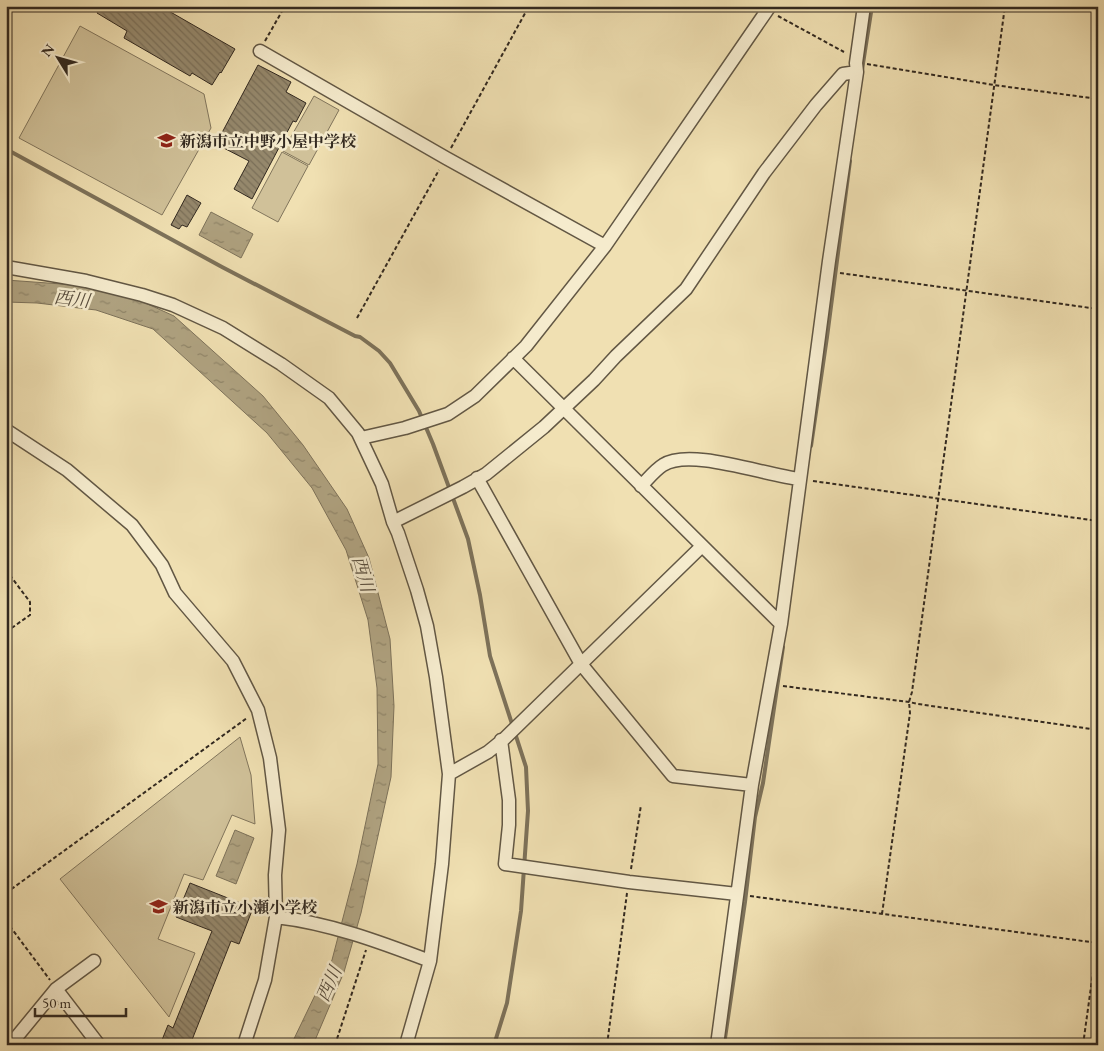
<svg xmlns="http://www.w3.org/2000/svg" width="1104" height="1051" viewBox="0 0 1104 1051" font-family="'EB Garamond','Noto Serif JP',serif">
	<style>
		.green { fill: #d0c199; stroke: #81755c }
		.water { fill: url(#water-ripples); stroke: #7d725a }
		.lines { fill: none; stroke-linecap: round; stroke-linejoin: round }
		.stream { stroke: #7d725a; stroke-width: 4 }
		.building { fill: url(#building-back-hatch); stroke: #322920 }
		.street-casing { stroke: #625744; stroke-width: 15 }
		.path { stroke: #322920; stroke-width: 2; stroke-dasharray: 4 2.5; stroke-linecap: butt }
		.street { stroke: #f5ebcd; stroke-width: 12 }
		.labels { text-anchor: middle; stroke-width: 5; stroke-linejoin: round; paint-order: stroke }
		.poi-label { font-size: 16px; font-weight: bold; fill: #322920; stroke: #f5ebcd; text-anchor: start }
		.water-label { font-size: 18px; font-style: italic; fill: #584d3d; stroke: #f5ebcd }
	</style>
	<defs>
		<pattern id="water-ripples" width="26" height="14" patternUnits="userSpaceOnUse" patternTransform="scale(1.25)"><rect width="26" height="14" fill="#afa280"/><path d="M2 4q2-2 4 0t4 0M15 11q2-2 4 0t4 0" fill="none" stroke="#8f8468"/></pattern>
		<pattern id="building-back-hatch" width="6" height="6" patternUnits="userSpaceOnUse" patternTransform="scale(1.25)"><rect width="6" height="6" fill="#95886c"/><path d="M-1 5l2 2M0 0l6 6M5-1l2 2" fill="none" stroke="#7a6f58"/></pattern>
	</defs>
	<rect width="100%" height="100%" fill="#f0e0b2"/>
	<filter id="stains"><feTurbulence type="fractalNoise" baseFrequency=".004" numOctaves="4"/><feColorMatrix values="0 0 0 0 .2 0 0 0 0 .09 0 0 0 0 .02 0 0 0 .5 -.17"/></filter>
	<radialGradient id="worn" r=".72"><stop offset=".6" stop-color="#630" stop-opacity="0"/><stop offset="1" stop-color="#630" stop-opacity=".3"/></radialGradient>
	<path class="green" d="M 80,26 L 204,94 L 211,128 L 162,215 L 19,138 Z
		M 314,96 L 339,110 L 309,165 L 283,151 Z
		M 282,152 L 308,166 L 278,222 L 252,208 Z
		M 240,737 L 251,775 L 255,824 L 232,815 L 203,880 L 184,874 L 158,939 L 195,953 L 169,1017 L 60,879 Z"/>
	<path class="water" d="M 211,212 L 253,234 L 241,258 L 199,235 Z
		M 6,280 L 75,285 L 141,301 L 174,316 L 263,396 L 303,445 L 347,509 L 369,558 L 390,639 L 394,706 L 391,777 L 361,913 L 344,972 L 313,1045 L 291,1045 L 332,960 L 357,864 L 378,764 L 377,688 L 368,620 L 346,550 L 312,488 L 267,433 L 153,329 L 96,310 L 37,303 L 6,302 Z
		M 235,830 L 254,838 L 236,884 L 216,876 Z"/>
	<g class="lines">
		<path class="stream" d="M 862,70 L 872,6
			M 6,149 L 222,267 L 355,336 L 360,337 L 379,351 L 390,363 L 419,411 L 433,444 L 468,539 L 480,595 L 490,656 L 526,767 L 528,811 L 521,911 L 507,1003 L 494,1045
			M 811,446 L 827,337 L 850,161
			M 724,1045 L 745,902 L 755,817 L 763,783 L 783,647"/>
	</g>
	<path class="building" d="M 101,6 L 160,6 L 235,49 L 221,73 L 220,72 L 212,85 L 192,73 L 190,76 L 124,38 L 127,31 L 97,13 Z
		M 258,65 L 291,82 L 286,92 L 306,103 L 296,122 L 293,121 L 252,199 L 234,189 L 249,161 L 216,144 Z
		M 187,195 L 201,203 L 187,227 L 182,225 L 179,229 L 171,225 Z
		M 190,883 L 253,908 L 239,944 L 231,941 L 190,1045 L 160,1045 L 168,1025 L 173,1028 L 212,931 L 176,917 Z"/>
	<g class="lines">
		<defs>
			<path id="street" d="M 260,51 L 446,158 L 605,246
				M 6,267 L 86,281 L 142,295 L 173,305 L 223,328 L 281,364 L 329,398 L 358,433 L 382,484 L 393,522 L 398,533 L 417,590 L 427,626 L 436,677 L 449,774 L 442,864 L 430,961 L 406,1045
				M 513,358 L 781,624
				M 6,430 L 67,470 L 132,525 L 162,565 L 175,593 L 233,661 L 258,710 L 270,758 L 279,830 L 275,875 L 276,917 L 265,980 L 244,1045
				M 361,438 L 405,428 L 448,414 L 475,396 L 526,346 L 605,246 L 770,6
				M 477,478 L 581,664 L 673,776 L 752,785
				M 641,486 C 648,479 655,470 663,465 C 690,447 767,476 800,479
				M 393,522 L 463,487 L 486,474 L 544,427 L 594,380 L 616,356 L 686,289 L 764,173 L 816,105 L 843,74 L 857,72
				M 501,740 L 509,800 L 509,825 L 505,864 L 629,882 L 737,894
				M 449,774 L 488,752 L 504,739 L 701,547
				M 276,917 C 329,923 380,942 430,961
				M 56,989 L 99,1045
				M 10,1045 L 56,989 L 94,961
				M 717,1045 L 752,785 L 781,624 L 829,261 L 857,72 L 856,63 L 864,6"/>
		</defs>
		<use href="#street" class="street-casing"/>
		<path class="path" d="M 778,16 L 844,52
			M 265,41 L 285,6
			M 867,64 L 994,85 L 1098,99
			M 451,148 L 529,6
			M 840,273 L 1098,309
			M 357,318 L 439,170
			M 813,481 L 1098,521
			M 6,570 L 30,602 L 30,615 L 6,632
			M 783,686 L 909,702 L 918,704 L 1098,730
			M 631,869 L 641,805
			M 6,893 L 247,718
			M 750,896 L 1098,943
			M 882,914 L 910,713 L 909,702 L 912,692 L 1005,6
			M 6,921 L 50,980
			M 335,1045 L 366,950
			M 607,1045 L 627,893
			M 1083,1045 L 1098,936"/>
		<use href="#street" class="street"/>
	</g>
	<defs>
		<symbol id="school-bare" viewBox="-9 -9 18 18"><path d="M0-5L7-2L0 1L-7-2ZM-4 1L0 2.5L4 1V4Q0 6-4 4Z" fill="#8f2418" stroke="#f5ebcd" stroke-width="2.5" paint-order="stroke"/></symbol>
	</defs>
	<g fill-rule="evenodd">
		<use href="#school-bare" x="154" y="128" width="25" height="25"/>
		<use href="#school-bare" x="146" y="894" width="25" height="25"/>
	</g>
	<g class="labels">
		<g class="poi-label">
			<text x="180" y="147">新潟市立中野小屋中学校</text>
			<text x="173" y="913">新潟市立小瀬小学校</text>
		</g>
		<g class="water-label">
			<text transform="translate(72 299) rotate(7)" y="6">西川</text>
			<text transform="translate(363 574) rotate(74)" y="6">西川</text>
			<text transform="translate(329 984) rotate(-66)" y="6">西川</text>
		</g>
	</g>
	<rect width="1104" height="1051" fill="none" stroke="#f0e0b2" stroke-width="25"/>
	<rect x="8" y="8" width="1089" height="1036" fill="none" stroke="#322920" stroke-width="2.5"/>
	<rect x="12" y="12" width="1079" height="1026" fill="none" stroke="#322920"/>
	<g transform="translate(58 58) rotate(307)" stroke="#f5ebcd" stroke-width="4" paint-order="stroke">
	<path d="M0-4L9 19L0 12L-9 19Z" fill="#322920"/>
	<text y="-8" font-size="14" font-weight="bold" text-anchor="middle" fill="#322920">N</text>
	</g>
	<path d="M35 1008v8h91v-8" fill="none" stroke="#322920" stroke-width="2.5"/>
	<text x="42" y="1008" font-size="15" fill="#322920" stroke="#f5ebcd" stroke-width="4" paint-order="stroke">50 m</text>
	<rect width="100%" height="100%" filter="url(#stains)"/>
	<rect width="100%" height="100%" fill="url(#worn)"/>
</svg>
